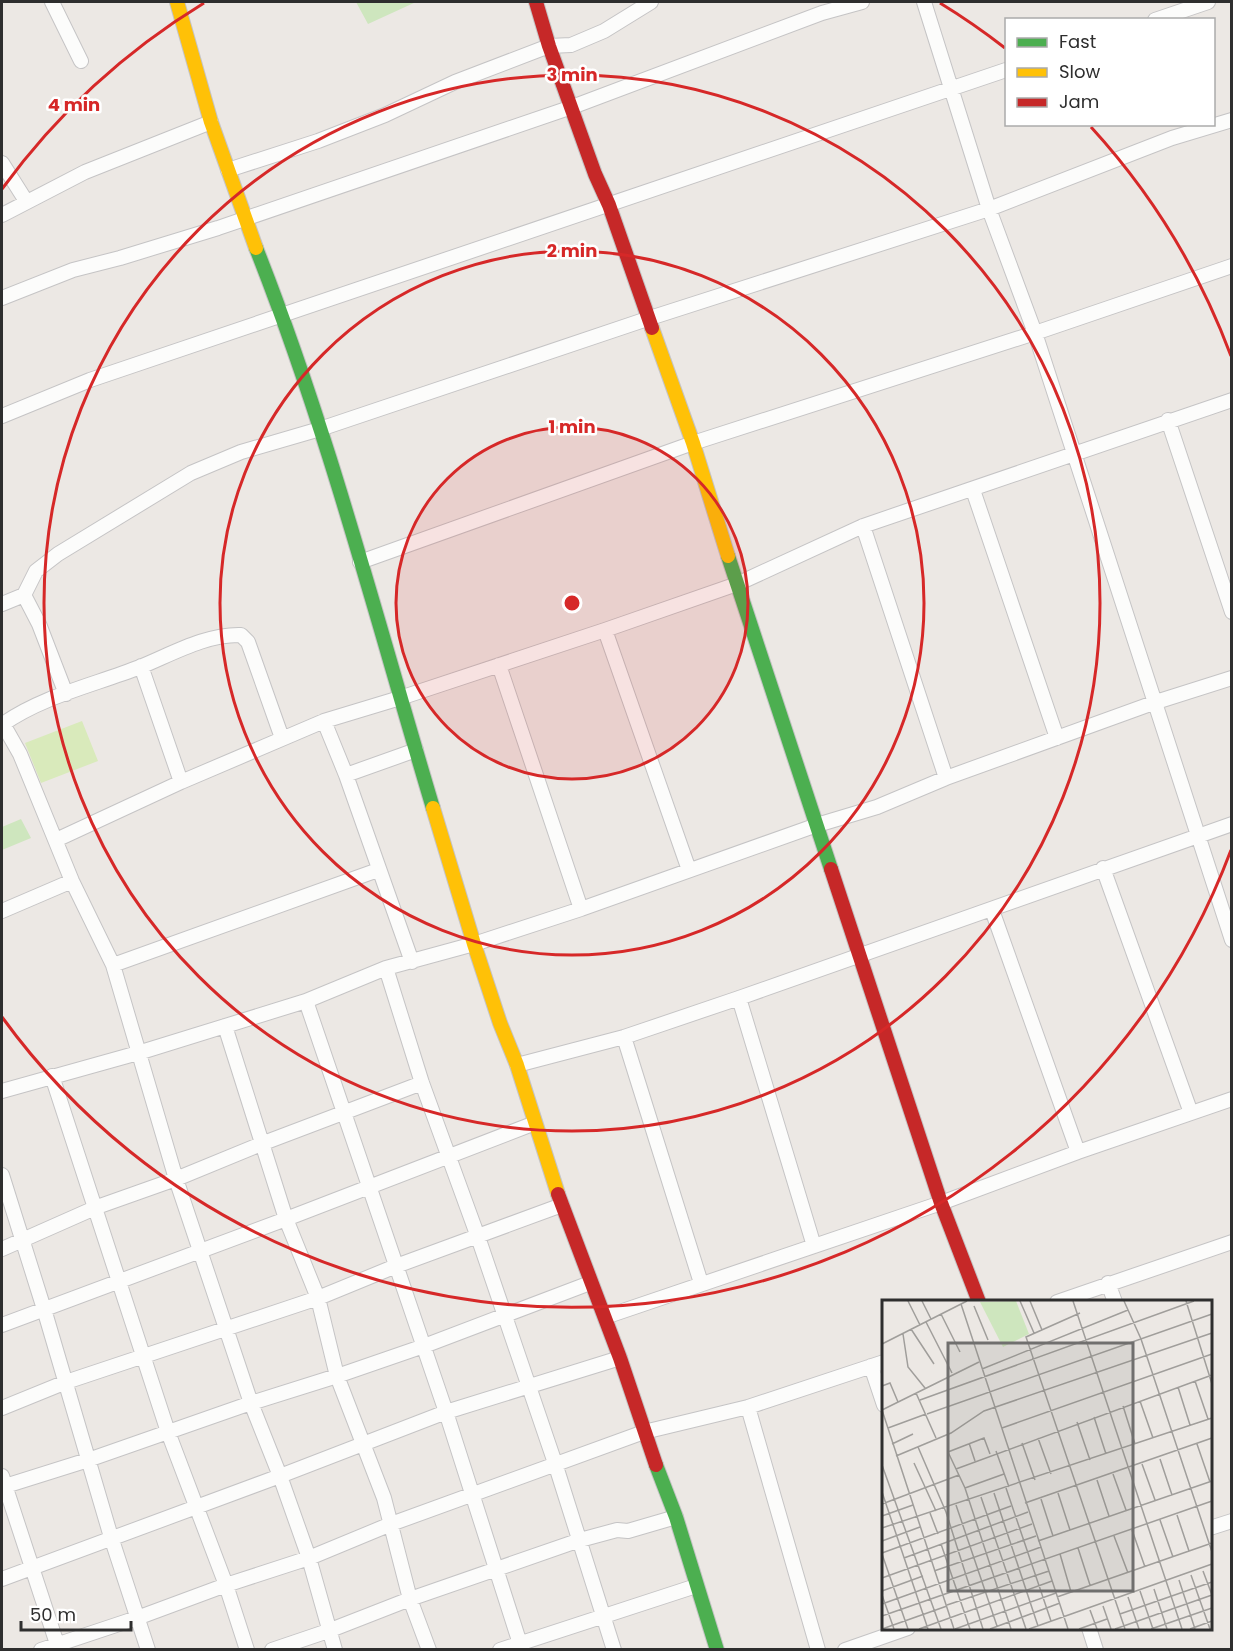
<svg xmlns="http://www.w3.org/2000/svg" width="1233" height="1651" viewBox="0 0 1233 1651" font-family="Poppins,sans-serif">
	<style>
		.green { fill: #cee6be }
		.pitch { fill: #d9eabb }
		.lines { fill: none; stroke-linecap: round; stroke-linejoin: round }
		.street-casing { stroke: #c5c4c5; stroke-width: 16 }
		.fast-casing { stroke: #c5c4c5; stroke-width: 16 }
		.slow-casing { stroke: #c5c4c5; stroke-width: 16 }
		.jam-casing { stroke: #c5c4c5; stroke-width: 16 }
		.street { stroke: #fcfcfb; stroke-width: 14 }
		.fast { stroke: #4caf50; stroke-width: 14 }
		.slow { stroke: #ffc107; stroke-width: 14 }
		.jam { stroke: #c62828; stroke-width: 14 }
		.ring { fill: none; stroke: #d62828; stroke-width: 3 }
		.inset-road { fill: none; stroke: #a09e9b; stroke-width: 1.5 }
		.view { fill: #706f6e; fill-opacity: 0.15; stroke: #706f6e; stroke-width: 3 }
		.inset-edge { fill: none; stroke: #2e2e2e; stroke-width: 3 }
		.centre { fill: #d62828; stroke: #fff; stroke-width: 3 }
		.ring-label { font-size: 18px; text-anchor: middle; font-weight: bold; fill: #d62828; stroke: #fff; stroke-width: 5; stroke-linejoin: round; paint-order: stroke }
	</style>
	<rect width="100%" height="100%" fill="#ece8e4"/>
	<path class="green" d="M 356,2 L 416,2 L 368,24 Z
		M 21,819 L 31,838 L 2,850 L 2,827 Z"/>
	<path class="pitch" d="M 82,721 L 98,761 L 41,783 L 25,743 Z"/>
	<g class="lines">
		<defs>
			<path id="street" d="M 52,2 L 81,61
				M 924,2 L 989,209 L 1035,333 L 1232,940
				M 1155,20 L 1208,2
				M 2,163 L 26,201
				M 228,170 L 318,141 L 385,115 L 455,82 L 549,46 L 571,45 L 604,31 L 651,2
				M 2,215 L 85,172 L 211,122
				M 2,298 L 73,270 L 120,258 L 218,228 L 572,107 L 822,13 L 862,2
				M 2,416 L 90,380 L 1006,70
				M 1168,420 L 1232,612
				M 973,490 L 1057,738
				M 863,526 L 946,778
				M 360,562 L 693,443 L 1035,333 L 1232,266
				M 24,595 L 39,624 L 66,694
				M 2,604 L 24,595 L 36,571 L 58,554 L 191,473 L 241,452 L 320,429 L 650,318 L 989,209 L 1172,138 L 1232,120
				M 605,630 L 689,870
				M 499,665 L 581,909
				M 141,666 L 181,782
				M 324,721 L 346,775 L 412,962
				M 282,738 L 248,642 L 241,635 C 206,634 172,654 140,667 C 94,685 43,696 3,724 L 20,754 L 72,881 L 113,965 L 176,1179 L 251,1403 L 280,1476 L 309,1558 L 335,1650
				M 346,775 L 416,750
				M 56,840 L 181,782 L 324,721 L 400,698 L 605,630 L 737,584 L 863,526 L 1232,400
				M 1103,868 L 1191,1113
				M 992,910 L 1078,1152
				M 2,911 L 72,881
				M 113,965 L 378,870
				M 386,968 L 422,1083 L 478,1237 L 555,1463 L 614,1650
				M 739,998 L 814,1246
				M 306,1001 L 446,1412 L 522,1650
				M 225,1026 L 286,1219 L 318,1298 L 337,1376 L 384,1498 L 410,1599 L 429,1650
				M 624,1037 L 701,1283
				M 517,1065 L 624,1037 L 739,998 L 1232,824
				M 52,1076 L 168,1432 L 226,1585 L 247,1650
				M 2,1091 L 138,1053 L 306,1001 L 386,968 L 474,944 L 581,909 L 817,825 L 877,807 L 946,778 L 1156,702 L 1232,678
				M 2,1175 L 44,1309 L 111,1537 L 148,1650
				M 2,1249 L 97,1207 L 176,1179 L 261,1144 L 422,1083
				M 1108,1283 L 1115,1302
				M 1057,1302 L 1232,1242
				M 605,1317 L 941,1203 L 1078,1152 L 1232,1099
				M 2,1325 L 286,1219 L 535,1123
				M 871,1366 L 884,1405
				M 748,1407 L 818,1650
				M 2,1408 L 66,1382 L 318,1298 L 396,1266 L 562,1205
				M 2,1476 L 59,1650
				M 2,1487 L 88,1460 L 251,1403 L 337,1376 L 424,1346 L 590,1283
				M 1210,1528 L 1232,1521
				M 2,1579 L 280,1476 L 446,1412 L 620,1358
				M 1089,1628 L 1096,1650
				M 41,1650 L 137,1618 L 226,1585 L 309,1558 L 391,1524 L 644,1432 L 748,1407 L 884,1362
				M 272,1650 L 328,1631 L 410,1599 L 580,1540 L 617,1530 L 628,1531 L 676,1517
				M 500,1650 L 696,1586
				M 845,1650 L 908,1628"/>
			<path id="fast" d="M 256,248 C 328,430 377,621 433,808
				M 728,556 L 831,869
				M 656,1465 L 676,1517 L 717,1650"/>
			<path id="slow" d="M 177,2 L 211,122 L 256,248
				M 652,328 L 693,443 L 728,556
				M 433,808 L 474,944 L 500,1023 L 517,1065 L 558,1194"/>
			<path id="jam" d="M 536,2 L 549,46 L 595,174 L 609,205 L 652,328
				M 831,869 L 941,1203 L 979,1302
				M 558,1194 L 620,1358 L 656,1465"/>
		</defs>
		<use href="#street" class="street-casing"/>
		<use href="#fast" class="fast-casing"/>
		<use href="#slow" class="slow-casing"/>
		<use href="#jam" class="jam-casing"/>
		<use href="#street" class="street"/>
		<use href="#fast" class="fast"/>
		<use href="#slow" class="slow"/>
		<use href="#jam" class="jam"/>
	</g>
	<circle cx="572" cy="603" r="176" fill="#d62828" fill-opacity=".12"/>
	<g class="ring">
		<circle cx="572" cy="603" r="176"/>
		<circle cx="572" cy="603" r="352"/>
		<circle cx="572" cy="603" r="528"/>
		<path d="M1231 850A704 704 0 0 1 2 1017M2 189A704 704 0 0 1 204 3M940 3A704 704 0 0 1 1005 48M1091 127A704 704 0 0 1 1231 356"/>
	</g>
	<g transform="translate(882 1300)">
		<rect width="330" height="330" fill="#ece8e4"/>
		<path d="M 134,1 L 147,34 L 121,47 L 98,2 Z" fill="#cee6be"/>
		<path class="inset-road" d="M 26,1 L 38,25M 40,1 L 49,19M 138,1 L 152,33M 148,1 L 160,30M 191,1 L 300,329M 242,1 L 259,39 L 330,252M 304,1 L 330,84M 79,4 L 186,329M 92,6 L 106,40M 198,13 L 144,37 L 243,329M 59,14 L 78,52M 44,22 L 70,73M 29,29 L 52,64M 21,34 L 26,67 L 43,88M 0,44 L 85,1M 100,69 L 246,10M 313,81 L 326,119M 0,86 L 8,83 L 16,102M 296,87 L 308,125M 34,93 L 54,138M 38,100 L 312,1M 258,101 L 271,138M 241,106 L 253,144M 0,110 L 72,329M 0,110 L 97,62M 45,114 L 330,14M 212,117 L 224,154M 195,122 L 208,160M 6,128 L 44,114M 120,128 L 330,54M 156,138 L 169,174M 87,143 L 93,161M 140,143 L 153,180M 10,144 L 31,134M 315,144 L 328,182M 36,147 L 64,212 L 101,329M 114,151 L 127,187M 108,154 L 102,138 L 66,152 L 83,188 L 129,329M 14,156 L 69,133 L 102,111 L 330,33M 278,159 L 290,195M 32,163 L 54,211M 260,164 L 273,200M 0,165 L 59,329M 74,169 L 330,75M 231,174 L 244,210M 215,180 L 227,216M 83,188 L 122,174M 124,188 L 169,321M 0,192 L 46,329M 112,193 L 156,326M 176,193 L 188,230M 99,197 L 144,329M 159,199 L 171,236M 143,203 L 330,138M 0,204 L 77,175M 74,205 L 115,326M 48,213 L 56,234M 295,215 L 307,251M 0,216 L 31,205M 278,220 L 291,257M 0,228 L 330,118M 250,230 L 263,267M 232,236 L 246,273M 0,241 L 38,227M 156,241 L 330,181M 59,244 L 88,329M 196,248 L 208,285M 0,253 L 129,206M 0,254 L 26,329M 178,254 L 189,292M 22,258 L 146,212M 52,271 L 154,236M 321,271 L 330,295M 309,275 L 328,329M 0,278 L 150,224M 297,280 L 313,329M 272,289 L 285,329M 0,291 L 41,276M 258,291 L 271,329M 0,295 L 12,329M 175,297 L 330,243M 246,297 L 257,329M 0,304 L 159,247M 65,305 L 167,271M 221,306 L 229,329M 208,310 L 215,329M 238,314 L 330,282M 0,316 L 330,201M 0,329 L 65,306M 37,329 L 170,281M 73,329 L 174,293M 108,329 L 178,303M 147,329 L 330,264M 197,329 L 225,319M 233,329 L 330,295M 269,329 L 330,308M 308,329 L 330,321"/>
		<path class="view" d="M 66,43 L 251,43 L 251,291 L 66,291 Z"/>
		<rect width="330" height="330" class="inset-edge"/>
	</g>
	<circle cx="572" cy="603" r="9" class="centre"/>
	<g class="ring-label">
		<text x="572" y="81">3 min</text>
		<text x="74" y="111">4 min</text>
		<text x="572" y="257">2 min</text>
		<text x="572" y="433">1 min</text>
	</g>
	<rect width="1233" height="1651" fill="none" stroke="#2e2e2e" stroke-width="6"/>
	<rect x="1005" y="18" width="210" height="108" fill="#ffffff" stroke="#ababab" stroke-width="1.5"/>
	<rect x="1017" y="38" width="30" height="9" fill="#4caf50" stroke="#ababab" stroke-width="1.5"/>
	<text x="1059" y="48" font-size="18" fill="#2e2e2e">Fast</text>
	<rect x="1017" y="68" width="30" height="9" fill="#ffc107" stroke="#ababab" stroke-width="1.5"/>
	<text x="1059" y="78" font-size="18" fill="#2e2e2e">Slow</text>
	<rect x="1017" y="98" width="30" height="9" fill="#c62828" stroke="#ababab" stroke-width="1.5"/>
	<text x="1059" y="108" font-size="18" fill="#2e2e2e">Jam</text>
	<path d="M21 1621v9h110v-9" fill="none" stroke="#2e2e2e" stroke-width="3"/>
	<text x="30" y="1621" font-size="18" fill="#2e2e2e" stroke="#ffffff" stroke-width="4.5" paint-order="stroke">50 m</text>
</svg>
